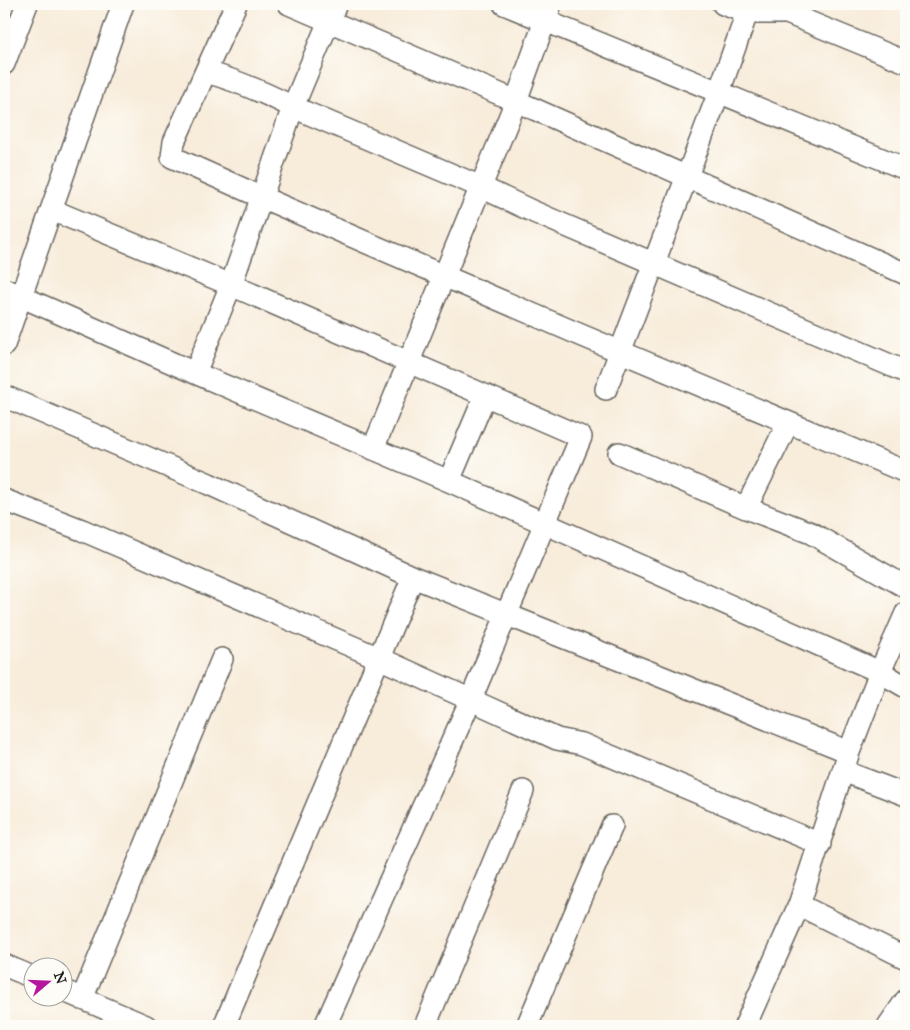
<svg xmlns="http://www.w3.org/2000/svg" width="910" height="1030" viewBox="0 0 910 1030" font-family="'IM FELL Great Primer',serif">
	<style>
		.lines { fill: none; stroke-linecap: round; stroke-linejoin: round }
		.minor-casing { stroke: #69655e; stroke-width: 24 }
		.minor { stroke: #fff; stroke-width: 21 }
	</style>
	<rect width="100%" height="100%" fill="#fdfcf7"/>
	<filter id="ink" filterUnits="userSpaceOnUse"><feTurbulence type="fractalNoise" baseFrequency=".02" numOctaves="2"/><feDisplacementMap in="SourceGraphic" scale="10" xChannelSelector="R" yChannelSelector="G"/><feConvolveMatrix kernelMatrix="1 2 1 2 8 2 1 2 1" color-interpolation-filters="sRGB"/></filter>
	<filter id="wash" filterUnits="userSpaceOnUse"><feTurbulence type="fractalNoise" baseFrequency=".0096" numOctaves="4" result="noise"/><feDisplacementMap in="SourceGraphic" scale="20" xChannelSelector="R" yChannelSelector="G"/><feGaussianBlur stdDeviation="1.12" result="paint"/><feColorMatrix in="noise" values="0 0 0 0 0 0 0 0 0 0 0 0 0 0 0 0 0 1.4 0 .05"/><feComposite in="paint" operator="in"/></filter>
	<g filter="url(#wash)">
		<rect width="100%" height="100%" fill="#f8ecda"/>
	</g>
	<g filter="url(#ink)">
		<g class="lines">
			<defs>
				<path id="minor" d="M 236,4 L 174,142 L 172,157 L 261,197 L 576,333 L 906,472
					M 289,4 L 516,101 L 373,449
					M 504,4 L 906,169
					M 551,4 L 516,101 L 906,274
					M 723,4 L 747,13 L 787,13 L 906,62
					M 4,64 L 27,4
					M 206,72 C 236,80 265,93 293,107 L 481,187 L 534,212 L 906,372
					M 52,210 L 231,285 L 581,437 L 471,699 L 325,1026
					M 4,289 L 195,373 L 449,481 L 880,672 L 906,687
					M 4,345 L 123,4
					M 195,373 L 231,285 L 293,107 L 336,4
					M 606,389 L 719,92 L 747,13
					M 4,396 L 209,484 L 413,577 L 849,752
					M 619,453 L 746,508 L 811,533 L 906,587
					M 449,481 L 485,396
					M 4,500 L 82,530 L 379,658 L 557,739 L 582,744 L 820,844
					M 746,508 L 788,423
					M 906,613 L 880,672 L 849,752 L 799,905 L 906,958
					M 843,771 L 906,795
					M 4,965 L 32,977
					M 62,990 L 146,1026
					M 82,999 L 222,659
					M 224,1026 L 413,577
					M 425,1026 L 523,791
					M 527,1026 L 612,826
					M 745,1026 L 799,905
					M 888,1026 L 906,1000"/>
			</defs>
			<use href="#minor" class="minor-casing"/>
			<use href="#minor" class="minor"/>
		</g>
	</g>
	<rect width="910" height="1030" fill="none" stroke="#fdfcf7" stroke-width="20"/>
	<g transform="translate(48 982) rotate(71)"><circle r="24" fill="#fdfcf7" stroke="#a3a29f"/>
	<path d="M0-4L9 19L0 12L-9 19Z" fill="#b5179e"/>
	<text y="-8" font-size="14" font-weight="bold" text-anchor="middle" fill="#1c1c1c">N</text>
	</g>
</svg>
